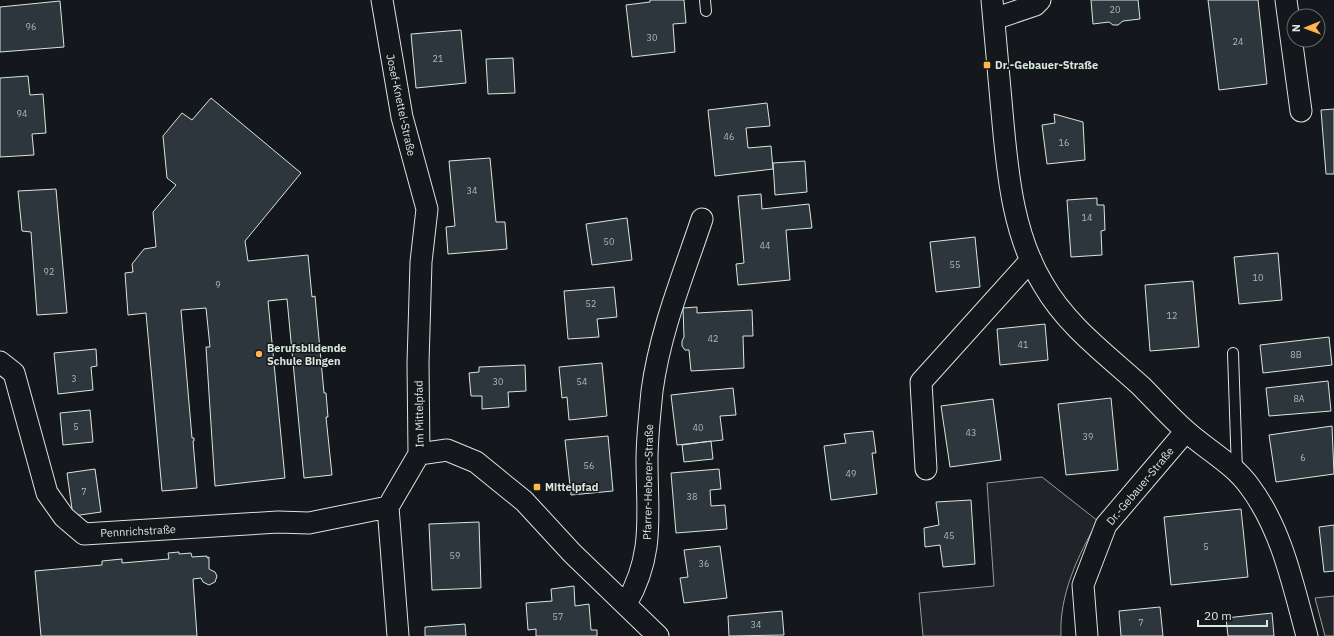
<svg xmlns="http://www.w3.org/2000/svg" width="1334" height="636" viewBox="0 0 1334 636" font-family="'IBM Plex Sans',sans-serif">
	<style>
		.green { fill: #202428; stroke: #939e99 }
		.building { fill: #2c363c; stroke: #d8e6dc }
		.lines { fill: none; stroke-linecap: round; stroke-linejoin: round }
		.service-casing { stroke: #d8e6dc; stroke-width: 12 }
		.minor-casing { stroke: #d8e6dc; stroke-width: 23 }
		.service { stroke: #14181c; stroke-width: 10 }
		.minor { stroke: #14181c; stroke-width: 21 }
		.poi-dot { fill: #ffb74d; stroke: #14181c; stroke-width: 1.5 }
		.labels { text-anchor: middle; stroke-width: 3; stroke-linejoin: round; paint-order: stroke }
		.number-label { font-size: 9px; fill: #adbab4 }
		.poi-label { font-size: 11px; font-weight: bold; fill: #d8e6dc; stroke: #14181c; text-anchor: start }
		.street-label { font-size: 11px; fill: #d8e6dc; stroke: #14181c }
	</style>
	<rect width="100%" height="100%" fill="#14181c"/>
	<path class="green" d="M 1042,477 L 1098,521 C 1078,555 1059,595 1061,636 L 923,636 L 919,593 L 994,586 L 987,483 Z
		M 1334,596 L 1334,636 L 1325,636 L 1315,598 Z"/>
	<path class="building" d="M 650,0 L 684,0 L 686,23 L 673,24 L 675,52 L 632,57 L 626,5 L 650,2 Z
		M 1091,0 L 1138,0 L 1140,19 L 1123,21 L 1118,25 L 1113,25 L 1109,22 L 1093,24 Z
		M 1208,0 L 1258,0 L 1267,84 L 1219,90 Z
		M 60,1 L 64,47 L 0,52 L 0,7 Z
		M 461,30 L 466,83 L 416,88 L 411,34 Z
		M 513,58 L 515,93 L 488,94 L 486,59 Z
		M 28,76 L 30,95 L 43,94 L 46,133 L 32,134 L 34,155 L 0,157 L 0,78 Z
		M 211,98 L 301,173 L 245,241 L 248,261 L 308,255 L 312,297 L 315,296 L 324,393 L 326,393 L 328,417 L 326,417 L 332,475 L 304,478 L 287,299 L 268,301 L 285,478 L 215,486 L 206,347 L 210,347 L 206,308 L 181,310 L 192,438 L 194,438 L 194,441 L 193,441 L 197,488 L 162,491 L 146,313 L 128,315 L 125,273 L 133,272 L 132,264 L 144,249 L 156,247 L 153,212 L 176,185 L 167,178 L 163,136 L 182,113 L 192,120 Z
		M 767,103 L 770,126 L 746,128 L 748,148 L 771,146 L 773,169 L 715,176 L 708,110 Z
		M 1334,109 L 1334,174 L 1326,174 L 1321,110 Z
		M 1054,114 L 1083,122 L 1085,160 L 1047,164 L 1042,125 L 1055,123 Z
		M 490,158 L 496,222 L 505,222 L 507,249 L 448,254 L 446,227 L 455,226 L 449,161 Z
		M 805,161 L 807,192 L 775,195 L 773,163 Z
		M 56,189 L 67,313 L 37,315 L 31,232 L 22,231 L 18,191 Z
		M 761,194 L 762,209 L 809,204 L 812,228 L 786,230 L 790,280 L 738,285 L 736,264 L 744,263 L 738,196 Z
		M 1097,198 L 1097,205 L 1104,205 L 1105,230 L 1101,231 L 1102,255 L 1071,257 L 1067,200 Z
		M 627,218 L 632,260 L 592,265 L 586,224 Z
		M 975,237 L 980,287 L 936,292 L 930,242 Z
		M 1278,253 L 1282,300 L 1239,304 L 1234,257 Z
		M 1193,281 L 1199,347 L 1150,351 L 1145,285 Z
		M 614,287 L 617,317 L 597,319 L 599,337 L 568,339 L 564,291 Z
		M 697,307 L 697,313 L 752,310 L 753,336 L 743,336 L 744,368 L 691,371 L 689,350 L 685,350 L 682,346 L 682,341 L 684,337 L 683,308 Z
		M 1045,324 L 1048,360 L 1000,365 L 997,329 Z
		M 1329,337 L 1332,365 L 1263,373 L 1260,345 Z
		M 96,349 L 97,366 L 91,367 L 93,390 L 58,394 L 54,353 Z
		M 602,363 L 607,416 L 569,420 L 567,397 L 562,398 L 559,367 Z
		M 525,365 L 526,391 L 508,392 L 509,407 L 482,409 L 482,396 L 471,396 L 469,373 L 479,372 L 479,367 Z
		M 1328,381 L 1331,411 L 1269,416 L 1266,388 Z
		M 733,388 L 736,415 L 720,416 L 723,440 L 677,445 L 671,395 Z
		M 1111,398 L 1118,470 L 1066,475 L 1058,404 Z
		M 993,399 L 1001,460 L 950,467 L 941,406 Z
		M 90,410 L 93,442 L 63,445 L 60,413 Z
		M 1332,426 L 1334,474 L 1276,482 L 1269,435 Z
		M 873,431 L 876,453 L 872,453 L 877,494 L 831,500 L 824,446 L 846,443 L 844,434 Z
		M 608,436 L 613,491 L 571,495 L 565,440 Z
		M 711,441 L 713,459 L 684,462 L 682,445 Z
		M 95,469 L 101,512 L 73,516 L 67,473 Z
		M 719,469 L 721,489 L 710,490 L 711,506 L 725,505 L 727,529 L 676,533 L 671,473 Z
		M 971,500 L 975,564 L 943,567 L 940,545 L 925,547 L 924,528 L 939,525 L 936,502 Z
		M 1241,509 L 1248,577 L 1171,585 L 1164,517 Z
		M 479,522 L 481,588 L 432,590 L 429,524 Z
		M 1334,525 L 1334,571 L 1324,572 L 1319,527 Z
		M 720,546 L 727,598 L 684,603 L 680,578 L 688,577 L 684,550 Z
		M 179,552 L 179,554 L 191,553 L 192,557 L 207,556 L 207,558 L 209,557 L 209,569 L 215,572 L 217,576 L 215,582 L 209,585 L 203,582 L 201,578 L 193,579 L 197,636 L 41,636 L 35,571 L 102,565 L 102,561 L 122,559 L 122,563 L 169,559 L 168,553 Z
		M 574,586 L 575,606 L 589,604 L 591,630 L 597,630 L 597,636 L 536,636 L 536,629 L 528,630 L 526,603 L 552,601 L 551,589 Z
		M 1160,607 L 1163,636 L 1121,636 L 1119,611 Z
		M 782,611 L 784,635 L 729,636 L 728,616 Z
		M 1272,613 L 1274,636 L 1228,636 L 1226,618 Z
		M 465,624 L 466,636 L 425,636 L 425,627 Z"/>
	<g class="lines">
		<defs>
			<path id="service" d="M 705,0 L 706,11
				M 1233,353 L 1237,471"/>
			<path id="minor" d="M 382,0 L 402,117 L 427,209 L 421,262 L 418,363 L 419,454 L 388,507 L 398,636
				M 992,0 C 996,41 999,82 1003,123 C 1008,178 1014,236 1043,284 C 1067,326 1106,354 1141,386 C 1156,401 1170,417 1186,431 C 1207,450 1234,464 1250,487 C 1282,530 1293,585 1307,636
				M 1286,0 L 1301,111
				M 994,19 L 1035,5 L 1040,0
				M 0,362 L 14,373 L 47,493 L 64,517 L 84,534 L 278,522 L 309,523 L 388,507
				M 419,454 L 447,450 L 476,462 L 524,501 L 572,553 L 658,636
				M 926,469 L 921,382 L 1031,260
				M 626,604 C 655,554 647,515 647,460 C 647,437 650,413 652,391 C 660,331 683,276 702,219
				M 1087,636 L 1083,585 L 1106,525 L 1186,431"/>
		</defs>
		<use href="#service" class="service-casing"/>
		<use href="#minor" class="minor-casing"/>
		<use href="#service" class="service"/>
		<use href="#minor" class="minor"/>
	</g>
	<g class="poi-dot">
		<rect x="983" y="61" width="8" height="8" rx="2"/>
		<circle cx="259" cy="354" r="4"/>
		<rect x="533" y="483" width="8" height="8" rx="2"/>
	</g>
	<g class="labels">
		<g class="number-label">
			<text x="1115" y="13">20</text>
			<text x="31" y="30">96</text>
			<text x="652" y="41">30</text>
			<text x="1238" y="45">24</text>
			<text x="438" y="62">21</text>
			<text x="22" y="117">94</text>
			<text x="729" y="140">46</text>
			<text x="1064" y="146">16</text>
			<text x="472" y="194">34</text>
			<text x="1087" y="221">14</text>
			<text x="609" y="245">50</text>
			<text x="765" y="249">44</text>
			<text x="955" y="268">55</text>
			<text x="49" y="275">92</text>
			<text x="1258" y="281">10</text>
			<text x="218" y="288">9</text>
			<text x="591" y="307">52</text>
			<text x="1172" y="319">12</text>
			<text x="713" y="342">42</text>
			<text x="1023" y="348">41</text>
			<text x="1296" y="358">8B</text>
			<text x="74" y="382">3</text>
			<text x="498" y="385">30</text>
			<text x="582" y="385">54</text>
			<text x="1299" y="402">8A</text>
			<text x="76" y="430">5</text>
			<text x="698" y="431">40</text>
			<text x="971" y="436">43</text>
			<text x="1088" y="440">39</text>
			<text x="1303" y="461">6</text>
			<text x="589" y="469">56</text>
			<text x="851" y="477">49</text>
			<text x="84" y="495">7</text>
			<text x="692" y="500">38</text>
			<text x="949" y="539">45</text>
			<text x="1206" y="550">5</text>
			<text x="455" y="559">59</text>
			<text x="704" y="567">36</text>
			<text x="558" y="620">57</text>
			<text x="1141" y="626">7</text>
			<text x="756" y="628">34</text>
		</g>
		<g class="poi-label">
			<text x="995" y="69">Dr.-Gebauer-Straße</text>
			<text x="267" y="352">Berufsbildende<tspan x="267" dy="13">Schule Bingen</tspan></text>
			<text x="545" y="491">Mittelpfad</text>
		</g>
		<g class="street-label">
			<text transform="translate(401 105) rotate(78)" y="4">Josef-Knettel-Straße</text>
			<text transform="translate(419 414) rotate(-91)" y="4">Im Mittelpfad</text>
			<text transform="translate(648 482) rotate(-89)" y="4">Pfarrer-Heberer-Straße</text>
			<text transform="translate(1140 486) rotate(-50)" y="4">Dr.-Gebauer-Straße</text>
			<text transform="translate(138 531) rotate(-3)" y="4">Pennrichstraße</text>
		</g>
	</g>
	<g transform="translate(1306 28) rotate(269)"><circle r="19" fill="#14181c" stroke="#626a69"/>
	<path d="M0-3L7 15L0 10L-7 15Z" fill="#ffb74d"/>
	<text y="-6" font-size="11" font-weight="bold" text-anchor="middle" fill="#d8e6dc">N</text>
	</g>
	<path d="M1198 620v6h69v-6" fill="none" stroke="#d8e6dc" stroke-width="2"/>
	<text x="1204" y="620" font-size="12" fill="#d8e6dc" stroke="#14181c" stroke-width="3" paint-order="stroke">20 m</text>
</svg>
